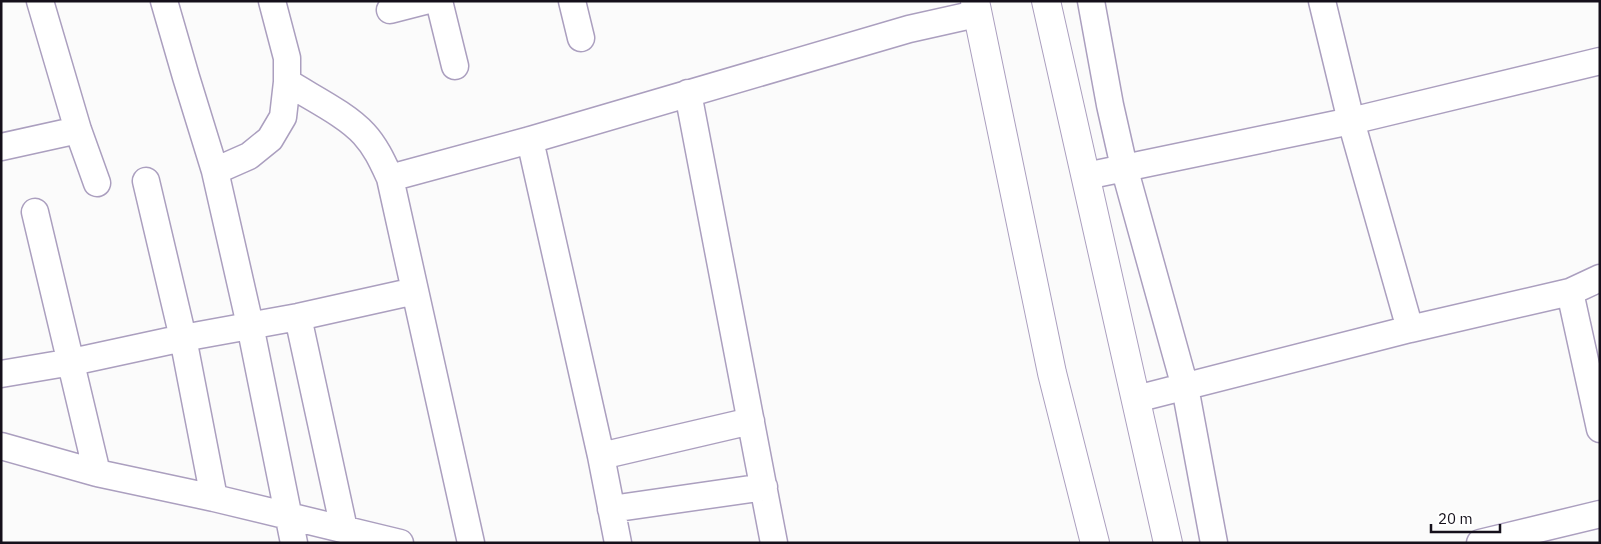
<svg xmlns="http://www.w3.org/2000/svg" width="1601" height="544" viewBox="0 0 1601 544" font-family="'IBM Plex Sans',sans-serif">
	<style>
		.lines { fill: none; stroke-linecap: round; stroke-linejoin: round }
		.minor-casing { stroke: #ab9fbf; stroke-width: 29 }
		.highway-casing { stroke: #ab9fbf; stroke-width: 30 }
		.minor { stroke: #fff; stroke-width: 26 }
		.highway { stroke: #fff; stroke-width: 28 }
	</style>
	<rect width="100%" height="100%" fill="#fbfbfb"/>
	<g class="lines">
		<defs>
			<path id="minor" d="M 40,1 L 78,130 L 97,183
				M 164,1 L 186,77 L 215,171 L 250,325 L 294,543
				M 439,1 L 455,66
				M 572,1 L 581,38
				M 1091,1 L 1110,105 L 1124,167 L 1185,387 L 1214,543
				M 1322,1 L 1351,121 L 1410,329
				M 390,10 L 425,1
				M 287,82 C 310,97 346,114 364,134 C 376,147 383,163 390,178 L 471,543
				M 688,93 L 774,543
				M 530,140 L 601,456 L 618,543
				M 1,147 L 78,130
				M 215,171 L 249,156 L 270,139 L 283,117 L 287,82 L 287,58 L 272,1
				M 1086,176 L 1351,121 L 1600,61
				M 390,178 L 530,140 L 909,29 L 976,14
				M 146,181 L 183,338 L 214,498
				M 35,212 L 97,473
				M 1570,292 L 1600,429
				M 298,317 L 344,529
				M 1,374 L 72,362 L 183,338 L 298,317 L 415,291
				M 1136,399 L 1410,329 L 1570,292 L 1600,278
				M 1,446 L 97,473 L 214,498 L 400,543
				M 601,456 L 751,421
				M 611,509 L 764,487
				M 1480,543 L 1600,514"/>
			<path id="highway" d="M 975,1 L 1052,373 L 1095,543
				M 1046,1 L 1168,543"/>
		</defs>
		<use href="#minor" class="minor-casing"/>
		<use href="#highway" class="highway-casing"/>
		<use href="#minor" class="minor"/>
		<use href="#highway" class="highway"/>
	</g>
	<rect width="1601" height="544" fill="none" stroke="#15101b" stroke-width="5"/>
	<path d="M1431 524v8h69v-8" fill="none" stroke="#15101b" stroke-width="2.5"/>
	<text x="1438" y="524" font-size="15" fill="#15101b" stroke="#ffffff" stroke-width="4" paint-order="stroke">20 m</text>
</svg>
